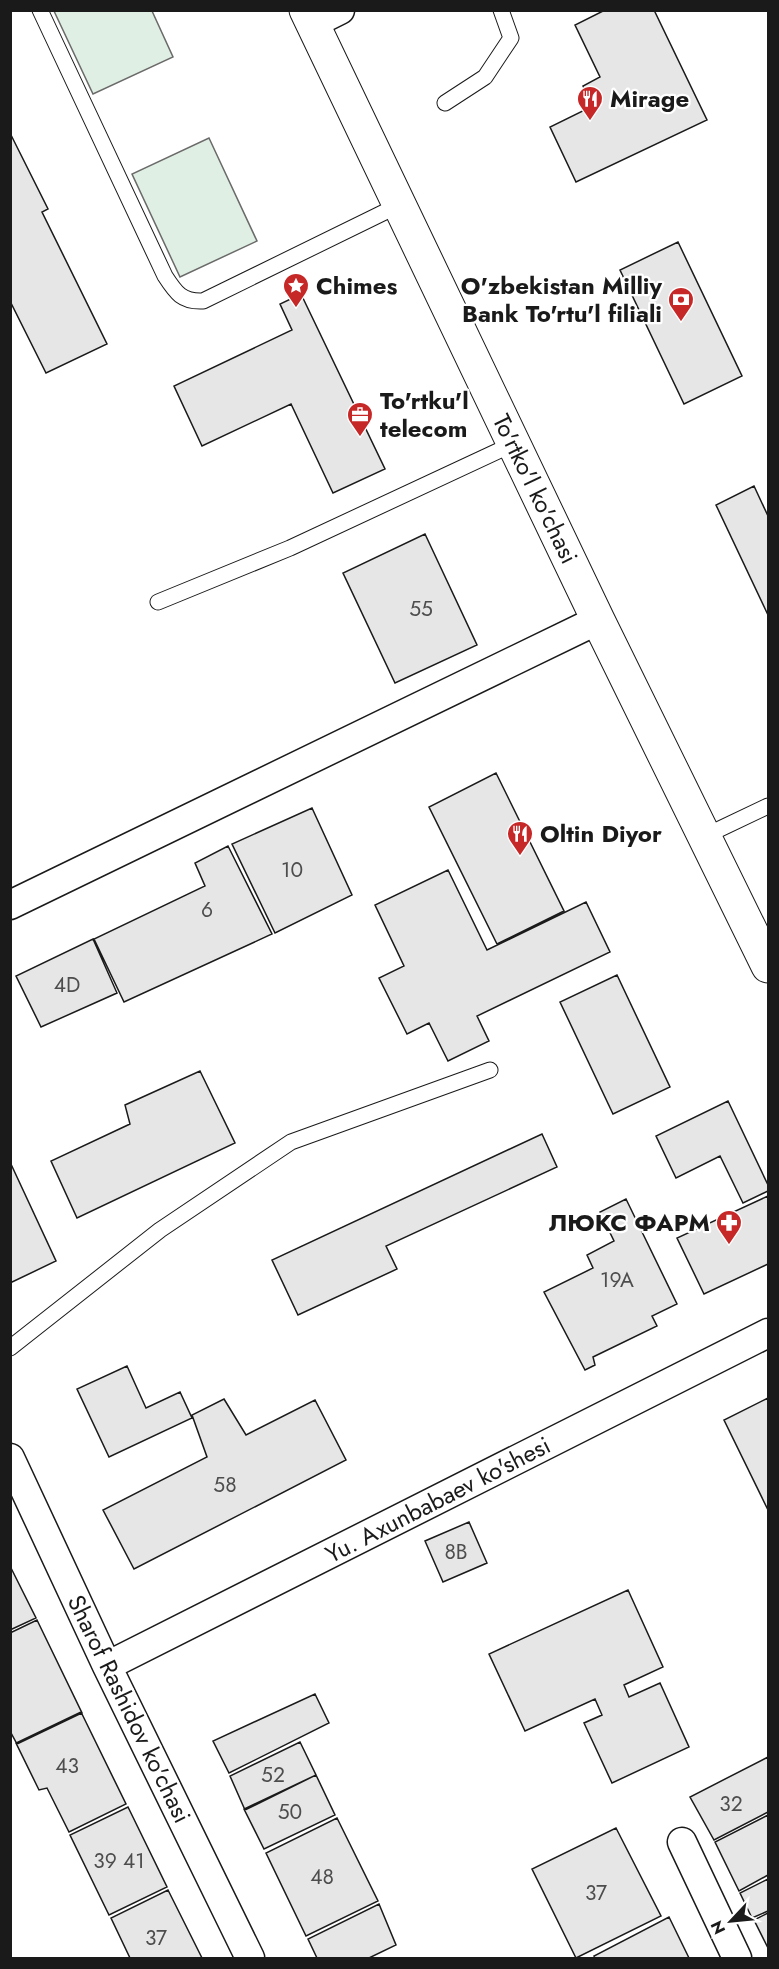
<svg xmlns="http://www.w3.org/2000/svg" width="779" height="1969" viewBox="0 0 779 1969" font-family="Jost,sans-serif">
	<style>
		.green { fill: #e0efe3; stroke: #6a6a6a; stroke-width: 1.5 }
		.building { fill: #e6e6e6; stroke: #1a1a1a; stroke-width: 1.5 }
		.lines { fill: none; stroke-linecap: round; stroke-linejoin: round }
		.lane-casing { stroke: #1a1a1a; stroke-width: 17 }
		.street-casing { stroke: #1a1a1a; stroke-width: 31 }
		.secondary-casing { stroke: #1a1a1a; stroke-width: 35 }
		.lane { stroke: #fff; stroke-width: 15 }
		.street { stroke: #fff; stroke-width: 28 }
		.secondary { stroke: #fff; stroke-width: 33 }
		.labels { text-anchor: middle; stroke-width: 4.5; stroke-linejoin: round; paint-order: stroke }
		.number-label { font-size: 21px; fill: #4d4d4d }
		.poi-label { font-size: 24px; font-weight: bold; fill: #1a1a1a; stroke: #fff; text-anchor: start }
		.street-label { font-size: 24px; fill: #1a1a1a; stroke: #fff }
	</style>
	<rect width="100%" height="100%" fill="#fff"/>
	<path class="green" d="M 54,11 L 152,11 L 173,57 L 93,94 Z
		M 209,138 L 257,241 L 180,277 L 132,174 Z"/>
	<path class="building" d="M 605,10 L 658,10 L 655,12 L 707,120 L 576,182 L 550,127 L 593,106 L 583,86 L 600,77 L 575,25 Z
		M 10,133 L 48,209 L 42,212 L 107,344 L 46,373 L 10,301 Z
		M 678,242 L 742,376 L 684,404 L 620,270 Z
		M 301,294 L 385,469 L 333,493 L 291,404 L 202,446 L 174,386 L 292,330 L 280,304 Z
		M 754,486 L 768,516 L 768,615 L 716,505 Z
		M 425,534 L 477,645 L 395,683 L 343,573 Z
		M 496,773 L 564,911 L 497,944 L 429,807 Z
		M 312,808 L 352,895 L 275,933 L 232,844 Z
		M 228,846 L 272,934 L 124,1002 L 94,939 L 205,886 L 195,863 Z
		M 448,870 L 487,950 L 586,902 L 610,952 L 477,1016 L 489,1041 L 448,1061 L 429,1023 L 407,1034 L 379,978 L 404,966 L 375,905 Z
		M 93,939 L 117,993 L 41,1027 L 16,976 Z
		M 617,975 L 670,1087 L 613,1114 L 560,1002 Z
		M 200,1071 L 235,1143 L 77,1218 L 51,1161 L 130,1124 L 125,1105 Z
		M 728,1101 L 768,1185 L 768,1191 L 743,1203 L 720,1156 L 676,1178 L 656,1136 Z
		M 542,1134 L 557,1167 L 386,1246 L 397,1269 L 298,1315 L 272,1260 Z
		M 10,1162 L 56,1261 L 10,1283 Z
		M 768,1196 L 768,1264 L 704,1294 L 677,1238 Z
		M 626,1199 L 677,1304 L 652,1316 L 657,1326 L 593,1357 L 595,1365 L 585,1370 L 544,1292 L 593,1268 L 587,1255 L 614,1241 L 600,1212 Z
		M 127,1366 L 146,1408 L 180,1392 L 192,1418 L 109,1457 L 77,1389 Z
		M 768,1398 L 768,1510 L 724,1420 Z
		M 224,1399 L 246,1435 L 315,1400 L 346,1460 L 134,1569 L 103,1510 L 207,1457 L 192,1415 Z
		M 469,1522 L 487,1563 L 443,1582 L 425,1541 Z
		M 10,1566 L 36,1618 L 10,1630 Z
		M 628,1590 L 663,1667 L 624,1685 L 629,1697 L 660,1683 L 689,1747 L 612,1783 L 584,1723 L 602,1715 L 595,1699 L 525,1731 L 489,1654 Z
		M 37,1620 L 82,1713 L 17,1744 L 10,1731 L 10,1633 Z
		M 315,1694 L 329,1723 L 229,1773 L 213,1741 Z
		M 81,1712 L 126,1804 L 69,1832 L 47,1788 L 39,1790 L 16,1743 Z
		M 300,1742 L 316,1775 L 245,1810 L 230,1776 Z
		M 768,1757 L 768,1812 L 714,1840 L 690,1797 Z
		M 316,1775 L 335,1815 L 264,1849 L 244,1809 Z
		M 128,1807 L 167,1887 L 109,1915 L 70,1835 Z
		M 768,1815 L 768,1875 L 739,1891 L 715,1842 Z
		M 337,1818 L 378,1901 L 306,1936 L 266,1853 Z
		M 616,1828 L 661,1916 L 576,1958 L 532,1869 Z
		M 768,1879 L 768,1911 L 752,1918 L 740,1893 Z
		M 168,1890 L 202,1958 L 130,1958 L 111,1918 Z
		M 379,1904 L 396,1945 L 369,1958 L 317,1958 L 308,1939 Z
		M 768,1913 L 768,1948 L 754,1920 Z
		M 669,1917 L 689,1958 L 595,1958 L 594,1956 Z"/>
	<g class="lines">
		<defs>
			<path id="lane" d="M 40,10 L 165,276 C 176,293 182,302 203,301 L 399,205
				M 445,103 L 485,77 L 511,38 L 501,10
				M 158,602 L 290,548 L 513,444
				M 705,836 L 768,806
				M 10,1348 L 160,1230 L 291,1142 L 490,1070"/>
			<path id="street" d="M 312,24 L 340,10
				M 10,905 L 598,620
				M 10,1458 L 107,1666 L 250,1958
				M 107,1666 L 768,1333
				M 682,1842 L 737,1958"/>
			<path id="secondary" d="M 306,10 L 598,620 L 768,966"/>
		</defs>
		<use href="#lane" class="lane-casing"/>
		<use href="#street" class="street-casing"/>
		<use href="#secondary" class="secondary-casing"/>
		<use href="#lane" class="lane"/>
		<use href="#street" class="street"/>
		<use href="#secondary" class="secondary"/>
	</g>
	<defs>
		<symbol id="restaurant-pin" viewBox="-11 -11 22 30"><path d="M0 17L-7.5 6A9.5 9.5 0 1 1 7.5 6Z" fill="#c62828" stroke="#fff"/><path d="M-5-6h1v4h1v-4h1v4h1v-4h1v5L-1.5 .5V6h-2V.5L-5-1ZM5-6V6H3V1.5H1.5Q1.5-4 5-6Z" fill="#fff"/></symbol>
		<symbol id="sight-pin" viewBox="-11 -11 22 30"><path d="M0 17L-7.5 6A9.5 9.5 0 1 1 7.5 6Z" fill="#c62828" stroke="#fff"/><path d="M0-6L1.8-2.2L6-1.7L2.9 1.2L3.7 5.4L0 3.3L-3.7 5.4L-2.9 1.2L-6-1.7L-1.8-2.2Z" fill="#fff"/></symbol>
		<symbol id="bank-pin" viewBox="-11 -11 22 30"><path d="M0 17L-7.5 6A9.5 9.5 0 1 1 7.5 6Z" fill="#c62828" stroke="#fff"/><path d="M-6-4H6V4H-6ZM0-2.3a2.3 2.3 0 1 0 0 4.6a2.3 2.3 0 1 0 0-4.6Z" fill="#fff"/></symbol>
		<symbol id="office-pin" viewBox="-11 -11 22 30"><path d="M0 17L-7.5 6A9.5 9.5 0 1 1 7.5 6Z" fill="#c62828" stroke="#fff"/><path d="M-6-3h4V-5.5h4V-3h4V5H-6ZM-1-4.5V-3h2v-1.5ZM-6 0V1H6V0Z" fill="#fff"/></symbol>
		<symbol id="pharmacy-pin" viewBox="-11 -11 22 30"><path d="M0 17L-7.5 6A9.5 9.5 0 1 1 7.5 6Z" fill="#c62828" stroke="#fff"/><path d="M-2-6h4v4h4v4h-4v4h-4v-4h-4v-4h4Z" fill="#fff"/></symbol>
	</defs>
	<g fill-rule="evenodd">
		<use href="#restaurant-pin" x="575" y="84" width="30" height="40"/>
		<use href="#sight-pin" x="281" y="271" width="30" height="40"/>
		<use href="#bank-pin" x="666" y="285" width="30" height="40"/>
		<use href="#office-pin" x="345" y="400" width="30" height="40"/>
		<use href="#restaurant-pin" x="505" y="819" width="30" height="40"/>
		<use href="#pharmacy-pin" x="714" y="1208" width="30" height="40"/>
	</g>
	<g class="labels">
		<g class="number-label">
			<text x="421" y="616">55</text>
			<text x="292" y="877">10</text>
			<text x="207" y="917">6</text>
			<text x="67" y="992">4D</text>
			<text x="617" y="1287">19A</text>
			<text x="225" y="1492">58</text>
			<text x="456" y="1559">8B</text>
			<text x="67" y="1773">43</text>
			<text x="273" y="1782">52</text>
			<text x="731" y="1811">32</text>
			<text x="290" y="1819">50</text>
			<text x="119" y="1868">39 41</text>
			<text x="322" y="1884">48</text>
			<text x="596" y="1900">37</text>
			<text x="156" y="1945">37</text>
		</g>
		<g class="poi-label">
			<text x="610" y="107">Mirage</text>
			<text x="316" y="294">Chimes</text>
			<text x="662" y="294" text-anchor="end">O'zbekistan Milliy<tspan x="662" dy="28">Bank To'rtu'l filiali</tspan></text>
			<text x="380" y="409">To'rtku'l<tspan x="380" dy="28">telecom</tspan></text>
			<text x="540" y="842">Oltin Diyor</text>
			<text x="710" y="1231" text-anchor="end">ЛЮКС ФАРМ</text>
		</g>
		<g class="street-label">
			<text transform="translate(535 489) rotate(64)" y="8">To'rtko'l ko'chasi</text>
			<text transform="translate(438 1500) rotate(-27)" y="8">Yu. Axunbabaev ko'shesi</text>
			<text transform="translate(129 1709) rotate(64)" y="8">Sharof Rashidov ko'chasi</text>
		</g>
	</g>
	<rect width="779" height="1969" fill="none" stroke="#1a1a1a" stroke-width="24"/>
	<g transform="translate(731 1921) rotate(244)" stroke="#ffffff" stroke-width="4.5" paint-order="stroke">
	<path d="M0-4.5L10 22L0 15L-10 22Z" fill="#1a1a1a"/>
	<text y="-9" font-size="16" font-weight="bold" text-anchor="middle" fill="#1a1a1a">N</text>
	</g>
</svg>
